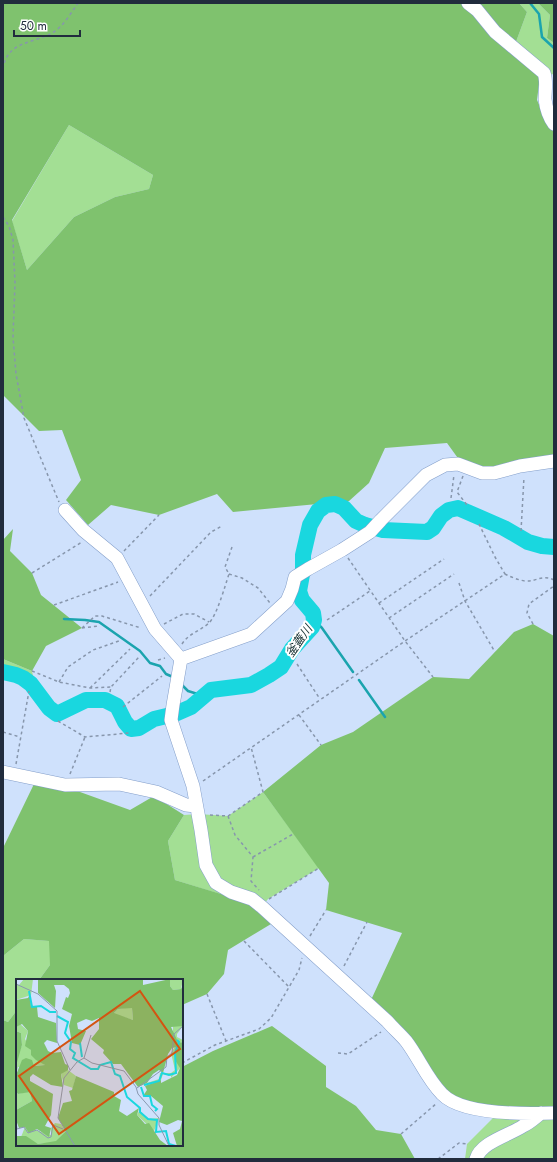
<svg xmlns="http://www.w3.org/2000/svg" width="557" height="1162" viewBox="0 0 557 1162" font-family="Jost,'Noto Sans JP',sans-serif">
	<style>
		.green { fill: #a3df94 }
		.forest { fill: #7fc26e; fill-rule: evenodd }
		.lines { fill: none; stroke-linecap: round; stroke-linejoin: round }
		.stream { stroke: #1ba4ae; stroke-width: 2.5 }
		.river { stroke: #19d7df; stroke-width: 16 }
		.minor-casing { stroke: #849fca; stroke-width: 14 }
		.path { stroke: #8796ac; stroke-width: 1.5; stroke-dasharray: 3 3; stroke-linecap: butt }
		.minor { stroke: #fff; stroke-width: 13 }
		.labels { text-anchor: middle; stroke-width: 4; stroke-linejoin: round; paint-order: stroke }
		.water-label { font-size: 12px; font-style: italic; fill: #132e2f; stroke: #fff }
		.inset-river { fill: none; stroke: #19d7df; stroke-width: 2 }
		.inset-road { fill: none; stroke: #8999b0; stroke-width: 1 }
		.view { fill: #d45411; fill-opacity: 0.15; stroke: #d45411; stroke-width: 2 }
		.inset-edge { fill: none; stroke: #212c3d; stroke-width: 2 }
	</style>
	<rect width="100%" height="100%" fill="#cfe1fc"/>
	<path class="green" d="M 519,3 L 538,3 L 550,15 L 547,38 L 554,43 L 554,74 L 540,76 L 513,50 L 527,12 Z
		M 69,125 L 153,175 L 149,189 L 115,197 L 74,217 L 27,270 L 12,221 Z
		M 3,659 L 32,671 L 34,681 L 29,691 L 8,677 L 3,677 Z
		M 263,792 L 319,868 L 268,899 L 262,907 L 175,880 L 168,841 L 184,815 L 198,814 L 228,816 Z
		M 24,939 L 50,941 L 50,965 L 39,980 L 17,980 L 17,1010 L 8,1022 L 3,1020 L 3,956 Z
		M 554,1107 L 554,1159 L 465,1159 L 467,1144 L 503,1108 Z"/>
	<path class="forest" d="M 3,3 L 519,3 L 527,12 L 513,50 L 540,76 L 537,100 L 547,123 L 554,130 L 554,456 L 490,470 L 460,461 L 447,443 L 385,448 L 369,483 L 349,501 L 233,512 L 217,494 L 159,515 L 111,505 L 88,525 L 66,500 L 81,480 L 62,430 L 39,431 L 3,395 ZM 69,125 L 153,175 L 149,189 L 115,197 L 74,217 L 27,270 L 12,220 Z
		M 538,3 L 554,3 L 554,43 L 547,38 L 550,15 Z
		M 13,529 L 10,551 L 32,573 L 41,595 L 82,628 L 46,646 L 32,671 L 3,659 L 3,540 Z
		M 533,624 L 554,636 L 554,1107 L 503,1108 L 452,1099 L 371,1000 L 402,933 L 326,910 L 329,883 L 263,792 L 321,745 L 353,732 L 433,677 L 469,679 L 514,632 Z
		M 34,784 L 80,792 L 130,810 L 154,796 L 184,815 L 168,841 L 175,880 L 257,905 L 271,924 L 228,950 L 224,974 L 207,994 L 182,1005 L 182,980 L 39,980 L 50,965 L 49,941 L 24,939 L 3,956 L 3,848 Z
		M 17,1010 L 17,1145 L 182,1145 L 182,1067 L 213,1051 L 272,1026 L 326,1066 L 326,1087 L 356,1106 L 376,1130 L 401,1134 L 415,1159 L 3,1159 L 3,1020 L 8,1022 Z"/>
	<g class="lines">
		<path class="stream" d="M 530,3 L 539,14 L 542,37 L 554,48
			M 64,619 L 85,620 L 99,622 L 140,651 L 150,663 L 160,666 L 166,674 L 173,677
			M 314,620 L 322,628 L 353,672
			M 359,680 L 385,717
			M 181,684 L 188,691 L 204,696"/>
		<path class="river" d="M 3,672 L 16,675 L 23,678 L 31,684 L 49,708 L 57,714 L 86,700 L 105,700 L 117,706 L 125,722 L 131,729 L 139,728 L 154,719 L 175,714 L 191,707 L 211,690 L 251,685 L 269,675 L 281,667 L 292,649 L 312,627 L 314,620 L 313,613 L 302,600 L 299,591 L 303,569 L 303,555 L 310,525 L 318,511 L 326,505 L 335,504 L 344,508 L 356,521 L 365,525 L 383,530 L 427,532 L 433,528 L 441,516 L 449,510 L 458,508 L 504,528 L 528,542 L 542,546 L 554,547"/>
		<defs>
			<path id="minor" d="M 468,3 L 477,10 L 495,32 L 544,73 C 547,81 545,90 545,99 C 546,108 549,117 554,124
				M 65,510 L 83,530 L 117,558 L 155,629 L 181,659
				M 181,659 L 173,705 L 171,720 L 193,786 L 201,830 L 206,865 L 216,883 L 231,892 L 252,899 L 262,907 L 387,1021 C 393,1028 400,1034 406,1041 C 419,1058 427,1079 442,1094 C 462,1115 526,1114 554,1113
				M 181,659 L 251,634 L 287,601 L 292,589 L 295,577 L 308,569 L 342,550 L 370,532 L 381,520 L 426,475 L 445,465 L 458,464 L 482,473 L 494,473 L 520,466 L 554,461
				M 3,772 L 65,785 L 119,784 L 156,792 L 186,805 L 196,806
				M 476,1159 C 481,1142 510,1135 523,1126 C 530,1123 535,1118 541,1113"/>
		</defs>
		<use href="#minor" class="minor-casing"/>
		<path class="path" d="M 3,69 C 7,41 32,44 52,33 C 63,27 71,13 78,3
			M 3,217 L 9,226 L 13,240 L 15,283 L 13,337 L 16,374 L 24,418 L 59,502
			M 463,476 L 457,492 L 467,505
			M 451,498 L 454,475
			M 479,524 L 495,557 L 505,574
			M 521,531 L 524,477
			M 124,551 L 159,515
			M 348,558 L 405,641 L 433,677
			M 32,573 L 82,542
			M 229,574 L 242,578 L 258,588 L 270,603
			M 459,583 L 465,601 L 495,652
			M 150,596 L 211,532 L 222,526
			M 379,603 L 444,559
			M 54,605 L 118,582
			M 389,618 L 454,574
			M 327,620 L 370,591
			M 164,624 L 183,614 L 194,614 L 209,622
			M 533,624 L 527,613 L 529,604 L 554,586
			M 82,628 L 95,616 L 102,616 L 141,628
			M 82,628 L 98,626
			M 182,644 C 188,634 200,631 209,623 C 217,615 225,586 229,574 L 225,567 L 232,547
			M 158,660 L 165,658
			M 297,664 L 320,699
			M 32,671 L 59,682 L 90,688 L 111,687
			M 59,682 L 68,667 L 93,650 L 119,641
			M 90,688 L 130,649
			M 110,692 L 111,687 L 140,656
			M 123,707 L 162,676
			M 299,715 L 321,745
			M 58,721 L 85,737 L 129,733
			M 3,732 L 20,737
			M 16,764 L 29,691
			M 70,774 L 85,737
			M 203,781 L 405,641 L 505,574 C 511,577 518,580 525,581 C 536,582 542,574 554,580
			M 210,815 L 228,816 L 235,835 L 253,857 L 251,881 L 259,890
			M 228,816 L 263,792 L 251,747
			M 253,857 L 293,834
			M 269,899 L 319,868
			M 310,936 L 326,910
			M 244,941 L 289,987
			M 344,966 L 367,922
			M 207,994 L 226,1041
			M 338,1053 L 348,1054 L 381,1032
			M 182,1063 L 215,1045 L 259,1029 L 271,1018 L 299,970 L 302,958
			M 401,1134 L 437,1103
			M 438,1159 L 459,1143 L 467,1144"/>
		<use href="#minor" class="minor"/>
	</g>
	<g class="labels">
		<g class="water-label">
			<text transform="translate(299 641) rotate(-55)" y="4">釜蓋川</text>
		</g>
	</g>
	<g transform="translate(16 979)">
		<rect width="167" height="167" fill="#cfe1fc"/>
		<path d="M 8,0 L 17,0 L 15,16 L 0,21 L 0,5 L 3,6 ZM 154,0 L 167,0 L 165,10 L 157,11 L 154,7 ZM 116,28 L 117,41 L 97,35 L 102,30 ZM 4,45 L 12,52 L 9,60 L 15,71 L 29,86 L 2,88 L 0,96 L 1,79 L 6,66 L 5,54 L 0,52 L 0,48 ZM 157,46 L 167,47 L 161,55 L 161,58 L 167,61 L 160,72 L 164,89 L 155,99 L 155,97 L 147,95 L 145,101 L 129,107 L 131,104 L 143,100 L 144,94 L 155,94 L 159,91 L 155,74 L 162,63 L 157,56 ZM 48,91 L 52,91 L 60,97 L 57,109 L 48,106 L 45,95 ZM 14,112 L 16,122 L 0,131 L 0,113 L 2,115 ZM 123,132 L 133,140 L 143,139 L 138,152 L 121,136 ZM 39,144 L 45,145 L 50,152 L 40,163 L 22,165 L 5,158 L 9,148 L 35,156 L 35,149 Z" fill="#a3df94"/>
		<path d="M 22,0 L 127,0 L 127,6 L 154,0 L 154,7 L 157,11 L 165,10 L 167,6 L 167,47 L 155,48 L 162,63 L 161,68 L 156,69 L 152,75 L 147,94 L 143,91 L 137,95 L 131,104 L 122,108 L 105,85 L 97,85 L 87,74 L 88,71 L 75,60 L 83,50 L 83,39 L 76,42 L 70,40 L 61,44 L 62,50 L 70,52 L 64,66 L 56,64 L 53,47 L 56,35 L 46,30 L 50,18 L 52,19 L 54,14 L 53,10 L 48,6 L 38,6 L 40,12 L 39,29 L 22,14 ZM 116,29 L 117,41 L 98,34 L 102,30 ZM 14,15 L 15,28 L 21,28 L 22,38 L 40,44 L 41,64 L 31,61 L 28,64 L 32,72 L 36,74 L 45,73 L 49,85 L 52,86 L 52,91 L 45,95 L 47,108 L 35,106 L 17,95 L 14,98 L 14,102 L 37,115 L 35,136 L 29,147 L 35,149 L 33,158 L 21,150 L 13,154 L 9,148 L 3,149 L 0,141 L 0,131 L 16,122 L 14,113 L 2,115 L 0,113 L 0,96 L 6,81 L 10,79 L 16,81 L 18,87 L 29,86 L 20,81 L 15,76 L 15,71 L 9,67 L 12,52 L 6,45 L 0,48 L 0,21 L 12,19 ZM 0,52 L 5,54 L 6,66 L 0,87 ZM 167,63 L 167,167 L 161,167 L 157,154 L 164,150 L 166,142 L 162,141 L 151,146 L 143,143 L 147,127 L 135,117 L 134,119 L 133,116 L 127,117 L 131,111 L 129,107 L 145,101 L 145,104 L 161,96 L 164,89 L 159,81 L 160,72 L 163,64 ZM 60,97 L 98,113 L 98,117 L 105,121 L 103,132 L 111,137 L 123,129 L 121,136 L 129,145 L 133,144 L 144,161 L 152,167 L 0,167 L 1,157 L 10,157 L 22,165 L 40,162 L 50,152 L 42,139 L 47,124 L 56,122 L 53,112 L 56,111 Z" fill="#7fc26e" fill-rule="evenodd"/>
		<path class="inset-river" d="M 13,12 L 16,28 L 25,27 L 34,33 L 40,33M 41,37 L 52,43 L 49,54 L 55,63 L 54,70 L 59,74 L 57,79 L 75,90 L 82,90 L 84,86 L 95,83 L 99,95 L 104,97 L 111,118 L 124,129 L 124,133 L 132,140 L 141,141 L 140,153 L 150,152 L 153,165 L 160,167M 64,64 L 66,78M 128,106 L 143,102 L 146,94 L 153,96 L 160,94 L 159,74 L 163,63 L 161,61M 125,108 L 128,117 L 134,117 L 136,126 L 141,130 L 139,132"/>
		<path class="inset-road" d="M 0,5 L 22,15 L 41,32 L 41,62 L 54,91M 68,79 L 76,84 L 108,92 L 120,108 L 122,115 L 143,139 L 143,146 L 153,167M 121,109 L 150,88 L 151,78 L 156,74 L 158,55 L 167,47M 0,142 L 1,150 L 8,148 L 12,154 L 21,151 L 32,159 L 35,158 L 37,146 L 47,150M 59,167 L 42,139 L 48,99 L 61,83 L 68,79 L 75,56"/>
		<path class="view" d="M 124,12 L 164,70 L 43,155 L 3,97 Z"/>
		<rect width="167" height="167" class="inset-edge"/>
	</g>
	<rect width="557" height="1162" fill="none" stroke="#212c3d" stroke-width="8"/>
	<path d="M14 30v6h66v-6" fill="none" stroke="#212c3d" stroke-width="2"/>
	<text x="20" y="30" font-size="12" fill="#212c3d" stroke="#ffffff" stroke-width="3" paint-order="stroke">50 m</text>
</svg>
